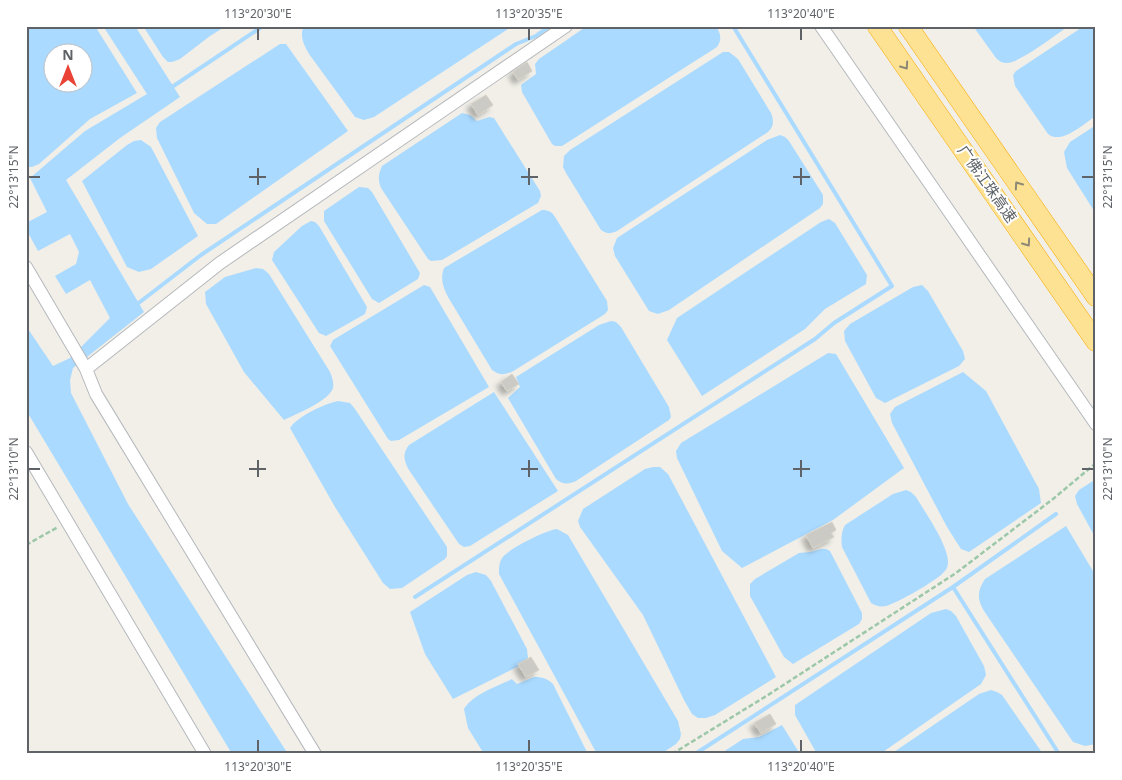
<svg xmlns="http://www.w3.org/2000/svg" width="1122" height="780" viewBox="0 0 1122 780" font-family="'Noto Sans','Noto Sans SC',sans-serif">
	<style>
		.water { fill: #aadaff; fill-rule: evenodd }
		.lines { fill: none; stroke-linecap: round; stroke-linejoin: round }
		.stream { stroke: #aadaff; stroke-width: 4 }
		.building { fill: #cccac5; stroke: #d6d1c6; filter: url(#shadow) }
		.minor-casing { stroke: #b5b8bc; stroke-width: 14 }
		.highway-casing { stroke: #f9ab00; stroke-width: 20 }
		.path { stroke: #9cc7a9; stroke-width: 2.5; stroke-dasharray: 5 2.5; stroke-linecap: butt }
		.minor { stroke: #fff; stroke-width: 12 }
		.highway { stroke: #fde293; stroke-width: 19 }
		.oneway { stroke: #8e8975 }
		.ticks { fill: none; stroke: #5f6368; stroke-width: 2 }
		.labels { text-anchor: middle; stroke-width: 4; stroke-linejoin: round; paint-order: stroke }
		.street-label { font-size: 15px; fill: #5f6368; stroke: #fff }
		.neatline { fill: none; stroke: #5f6368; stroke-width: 2 }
		.ticks-label { font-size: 12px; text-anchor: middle; fill: #5f6368 }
	</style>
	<defs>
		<filter id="shadow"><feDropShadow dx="-4.5" dy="4.5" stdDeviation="2.5" flood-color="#0004"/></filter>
	</defs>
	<rect width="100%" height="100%" fill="#f1efe8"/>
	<path class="water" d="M 26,26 L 95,26 L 137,93 L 90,119 L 39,164 L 32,167 L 26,167 ZM 52,52 L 82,52 L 82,82 L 52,82 Z
		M 103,26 L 135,26 L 180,97 L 120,138 L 66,180 L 144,312 L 73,368 L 70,380 L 71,393 L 128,504 L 288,754 L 232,754 L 26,410 L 26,326 L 53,366 L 70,358 L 110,318 L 90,280 L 66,294 L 55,276 L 76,264 L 79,252 L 70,234 L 38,251 L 26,229 L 26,223 L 47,212 L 30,178 L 85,131 L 147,94 Z
		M 143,26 L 226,26 L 210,36 L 180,59 L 172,62 L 168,62 L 163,57 Z
		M 304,26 L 507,26 L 508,29 L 374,117 L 364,120 L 355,117 L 309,54 C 304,45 299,36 304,26 Z
		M 587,26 L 716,26 C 721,34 722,40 717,47 L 562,146 L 555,146 L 552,144 L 522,92 L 521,85 L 536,74 L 535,64 L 539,59 Z
		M 973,26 L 1069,26 C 1055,35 1021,62 1007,63 C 1002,63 999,61 996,58 Z
		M 1084,26 L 1096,26 L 1096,116 C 1083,124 1062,145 1048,134 L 1015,86 L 1013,75 L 1016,71 Z
		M 280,44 L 286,44 L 348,131 L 216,224 L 207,224 L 194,213 L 157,138 L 156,128 L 160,122 Z
		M 723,52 L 729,52 L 738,59 L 771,113 C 774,121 774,126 768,132 L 617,231 C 610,234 607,234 601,230 L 566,173 L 563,167 L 564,156 L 570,150 Z
		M 462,113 L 470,115 L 477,121 L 489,117 L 494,118 L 540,191 L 541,196 L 538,203 L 442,260 L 431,261 L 428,259 L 381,188 C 378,180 378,175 382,166 Z
		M 1096,125 L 1096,214 L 1067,168 L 1064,152 L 1070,142 Z
		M 780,135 L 785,137 L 789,141 L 823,195 L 823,204 L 820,208 L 669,310 L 658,314 L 649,311 L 615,256 L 613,248 L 617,238 L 767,140 Z
		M 141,140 L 151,147 L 198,236 L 151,269 L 139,272 L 127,267 L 82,181 L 127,145 L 134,141 Z
		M 359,187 L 368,188 L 372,192 L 420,273 L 418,279 L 379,303 L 372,299 L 324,221 L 324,211 Z
		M 542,210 C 549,210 552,212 555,217 L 607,301 L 608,310 L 605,314 L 515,370 C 507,375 500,376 492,370 L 448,297 C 443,287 440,279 444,268 Z
		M 829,219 L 835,223 L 867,275 L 866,284 L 825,309 L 805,329 L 702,396 L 667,340 L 677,318 L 821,222 Z
		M 311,221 L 315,222 L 319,226 L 367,307 L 365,314 L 326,336 L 319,333 L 272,260 L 274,252 L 302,226 Z
		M 256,268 L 263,269 L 269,274 L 330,372 C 332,377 334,382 333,388 C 329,401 296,414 284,420 L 244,372 L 206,304 L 205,292 L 225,277 Z
		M 424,285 L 430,287 L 489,387 L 399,440 L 391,441 L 388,439 L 330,346 L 333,340 Z
		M 922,285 L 928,291 L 963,351 L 965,359 L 959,366 L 885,403 L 876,398 L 845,341 L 844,331 L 850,324 L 913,287 Z
		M 611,321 L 616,322 L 621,327 L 669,407 L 671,417 L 669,420 L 576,481 C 569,484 563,485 556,479 L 508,398 L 520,387 L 516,377 L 599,325 Z
		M 828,353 L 836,354 L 904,468 L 833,520 L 742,568 L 722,551 L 677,458 L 676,451 L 681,443 Z
		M 963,372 L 986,391 L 1039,489 L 1041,503 L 969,552 L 961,549 L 947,527 L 892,423 L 890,414 L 895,407 Z
		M 494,392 L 558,491 L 470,546 L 464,547 L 459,544 L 409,470 C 404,461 402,454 409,445 Z
		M 338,401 L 350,403 L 355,409 L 447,547 L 447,556 L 445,559 L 402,588 L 390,589 L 383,583 L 335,507 L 290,428 C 298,416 324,404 338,401 Z
		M 653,467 L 660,467 L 668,474 L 776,677 L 715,715 L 706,718 L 698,718 L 692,714 L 684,700 L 643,615 L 580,527 L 578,521 L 583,509 L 645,469 Z
		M 1096,479 L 1096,539 L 1077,504 L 1075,496 L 1079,490 Z
		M 906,490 L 911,492 L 916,497 C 925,512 949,546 948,563 C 948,567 946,570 943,573 C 936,581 897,603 886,606 C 880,607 876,606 871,603 L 842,547 C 841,539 841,533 845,525 L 893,494 Z
		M 1066,526 L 1096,576 L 1096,744 L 1085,746 L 1073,742 L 984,611 C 977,599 977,591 985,579 Z
		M 557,529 L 568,535 L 678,721 L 681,734 L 680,739 L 676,744 L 661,754 L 597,754 L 499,574 C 499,568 499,563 502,558 C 508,549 546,530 557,529 Z
		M 821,549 L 826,549 L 830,551 L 862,613 L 862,619 L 859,624 L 793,664 L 784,657 L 750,596 L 750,584 L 755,579 L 799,553 L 810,552 Z
		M 476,572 L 486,575 L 491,581 L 527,649 L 528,658 L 523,664 L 453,699 L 425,654 L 410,612 L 467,575 Z
		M 946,609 L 951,611 L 956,616 L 984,666 L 986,675 L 981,684 L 880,754 L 817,754 L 795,715 L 795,705 L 931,613 Z
		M 534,677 C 542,677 547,678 553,684 L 588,754 L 484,754 L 468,728 L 464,709 C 473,694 496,687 512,679 L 517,684 Z
		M 991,690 L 997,692 L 1002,695 L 1043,754 L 891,754 L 979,694 Z
		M 782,725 L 800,754 L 720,754 L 743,739 L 759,737 Z"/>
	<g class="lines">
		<path class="stream" d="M 169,89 L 263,26
			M 136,305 L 201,255 L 516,44 L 536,36 L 550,26
			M 953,587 L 1059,754
			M 415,597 L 815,339 L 834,323 L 892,286 L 733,26
			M 695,754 L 953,587 L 1056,514"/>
	</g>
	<path class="building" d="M 527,62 L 532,71 L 518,80 L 513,72 Z
		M 486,95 L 493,105 L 478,115 L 471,104 Z
		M 512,374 L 519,384 L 507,391 L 501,382 Z
		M 832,522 L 836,530 L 831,533 L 834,537 L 813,548 L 806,535 Z
		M 531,657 L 539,670 L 526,677 L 518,664 Z
		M 770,714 L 776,724 L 761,733 L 754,723 Z"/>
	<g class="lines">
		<defs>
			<path id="minor" d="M 821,26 L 1096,424
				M 26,267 L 86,369 L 96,394 L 315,754
				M 86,369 L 220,263 L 566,26
				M 26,452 L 205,754"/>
			<path id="highway" d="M 877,26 L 1096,342
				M 908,26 L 1096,297"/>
		</defs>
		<use href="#minor" class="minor-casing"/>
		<use href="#highway" class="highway-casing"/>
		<path class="path" d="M 26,545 L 58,527
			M 672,754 L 768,695 L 956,573 L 1053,499 L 1096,463"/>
		<use href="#minor" class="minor"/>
		<use href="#highway" class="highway"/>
	</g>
	<defs><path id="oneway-chevron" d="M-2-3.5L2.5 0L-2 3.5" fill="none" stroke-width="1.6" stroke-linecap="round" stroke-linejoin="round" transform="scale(1.25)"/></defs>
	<g class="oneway">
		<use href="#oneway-chevron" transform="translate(905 66) rotate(55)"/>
		<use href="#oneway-chevron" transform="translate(1018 185) rotate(-125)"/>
		<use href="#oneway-chevron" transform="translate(1027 243) rotate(55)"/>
	</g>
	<path class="ticks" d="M 258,28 L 258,40M 529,28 L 529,40M 801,28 L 801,40M 258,168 L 258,185M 529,168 L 529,185M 801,168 L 801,185M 28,177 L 40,177M 249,177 L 266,177M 521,177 L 538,177M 793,177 L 810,177M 1082,177 L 1094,177M 258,460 L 258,477M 529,460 L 529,477M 801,460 L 801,477M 28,469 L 40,469M 249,469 L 266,469M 521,469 L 538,469M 793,469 L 810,469M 1082,469 L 1094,469M 258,740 L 258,752M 529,740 L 529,752M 801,740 L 801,752"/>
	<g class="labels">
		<g class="street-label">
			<text transform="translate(987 184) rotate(55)" y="5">广佛江珠高速</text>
		</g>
	</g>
	<rect width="1122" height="780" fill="none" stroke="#ffffff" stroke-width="55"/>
	<g transform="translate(68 68)"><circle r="24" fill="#ffffff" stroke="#bfc1c3"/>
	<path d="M0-4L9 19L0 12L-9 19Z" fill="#ea4335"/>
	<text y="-8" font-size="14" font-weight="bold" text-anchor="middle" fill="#5f6368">N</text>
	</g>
	<rect x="28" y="28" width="1066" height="724" class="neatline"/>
	<g class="ticks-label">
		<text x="258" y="18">113°20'30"E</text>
		<text x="529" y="18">113°20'35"E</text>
		<text x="801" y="18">113°20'40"E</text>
		<text transform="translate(14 177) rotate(-90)" y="4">22°13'15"N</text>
		<text transform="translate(1108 177) rotate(-90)" y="4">22°13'15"N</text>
		<text transform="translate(14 469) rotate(-90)" y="4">22°13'10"N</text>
		<text transform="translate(1108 469) rotate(-90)" y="4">22°13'10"N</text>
		<text x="258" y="771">113°20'30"E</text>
		<text x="529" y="771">113°20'35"E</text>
		<text x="801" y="771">113°20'40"E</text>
	</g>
</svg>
